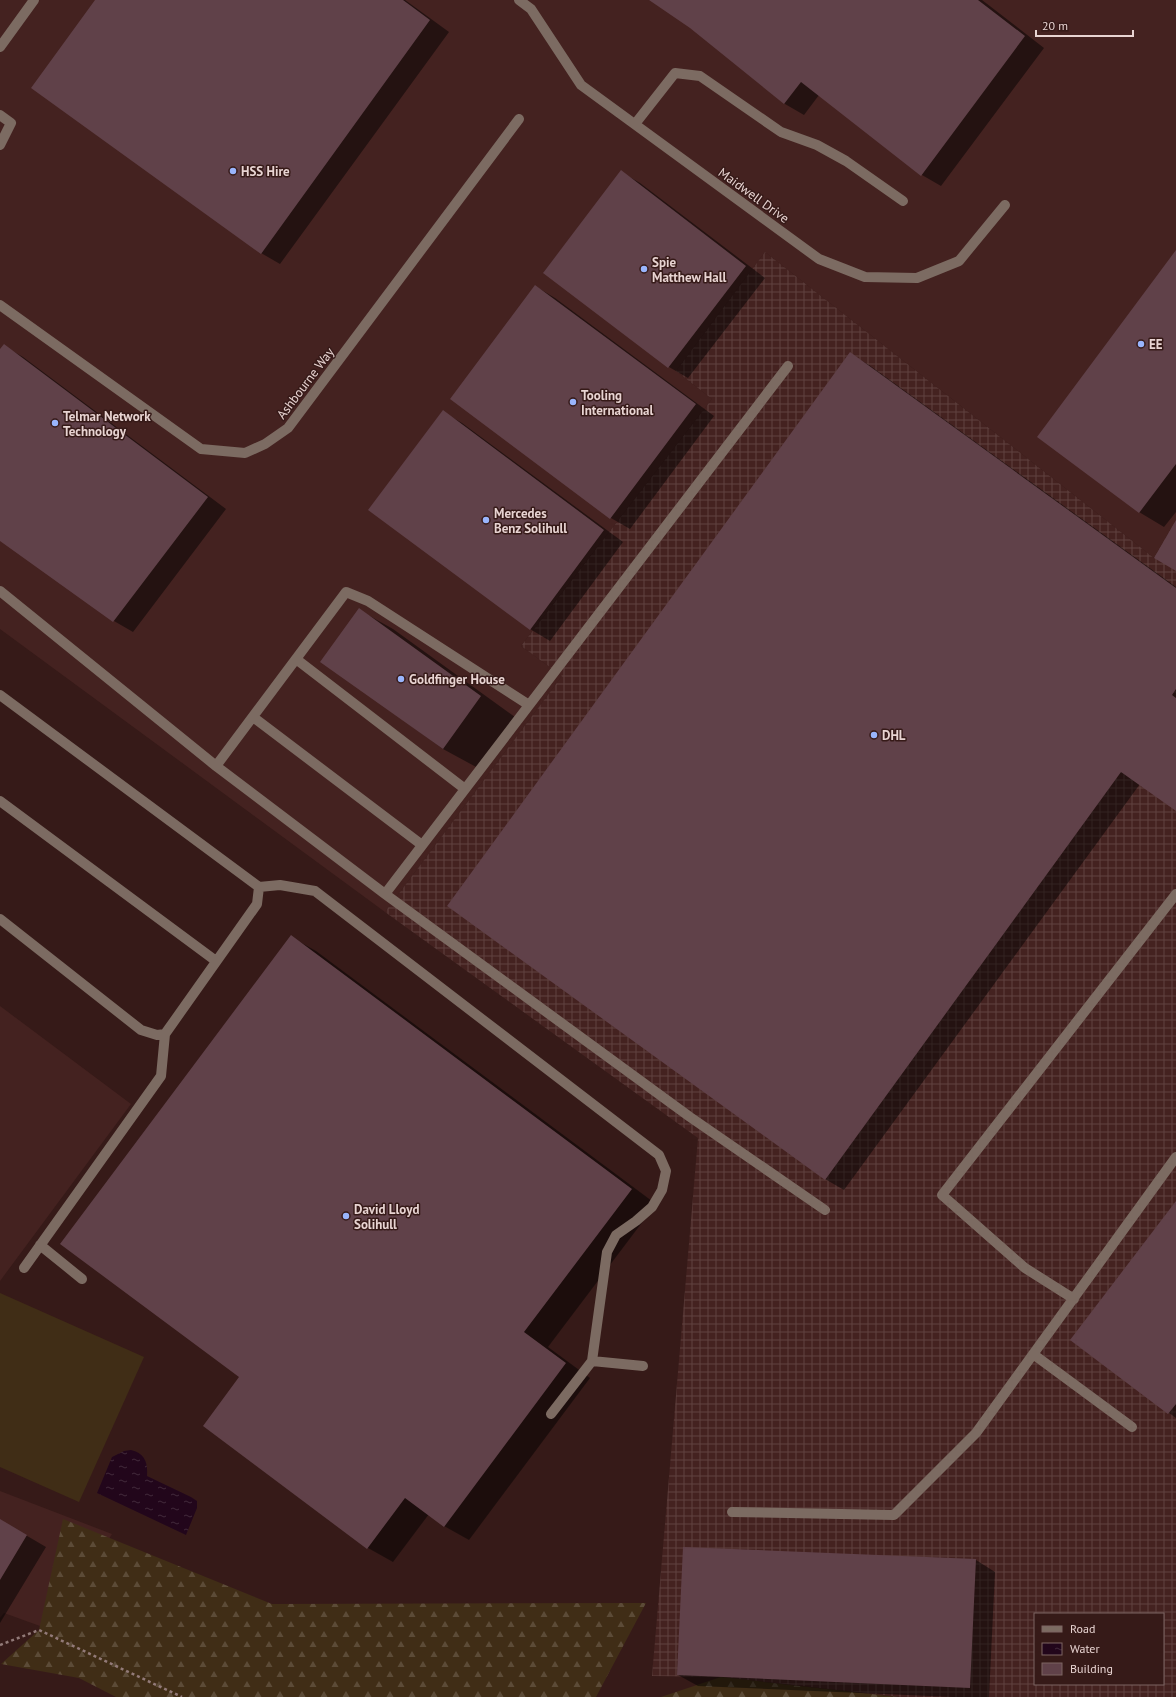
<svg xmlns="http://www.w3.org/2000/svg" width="1176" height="1697" viewBox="0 0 1176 1697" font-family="'PT Sans',sans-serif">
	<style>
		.built { fill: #442220 }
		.industrial { fill: url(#industrial-grid); fill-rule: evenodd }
		.grass { fill: #402d16 }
		.forest { fill: url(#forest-firs) }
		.water { fill: url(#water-ripples) }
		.shadow { fill: #0007 }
		.building { fill: #604149 }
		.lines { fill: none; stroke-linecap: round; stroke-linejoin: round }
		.path { stroke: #927a78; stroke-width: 2.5; stroke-dasharray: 3 3; stroke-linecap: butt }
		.minor { stroke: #7c6b62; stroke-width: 10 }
		.poi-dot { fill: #99b5fd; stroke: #361a18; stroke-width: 1.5 }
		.labels { text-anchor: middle; stroke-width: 3; stroke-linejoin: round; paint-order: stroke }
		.poi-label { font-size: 13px; font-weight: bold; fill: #e8d4d2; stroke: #361a18; text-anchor: start }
		.street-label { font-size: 13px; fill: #e8d4d2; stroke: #361a18 }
	</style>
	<defs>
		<pattern id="industrial-grid" width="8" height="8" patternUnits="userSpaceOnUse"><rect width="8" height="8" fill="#442220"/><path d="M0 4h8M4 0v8" fill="none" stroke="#5f4140"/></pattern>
		<pattern id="forest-firs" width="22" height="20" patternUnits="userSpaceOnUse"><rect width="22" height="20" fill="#402d16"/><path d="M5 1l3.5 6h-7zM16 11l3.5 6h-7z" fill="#5c4b37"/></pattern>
		<pattern id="water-ripples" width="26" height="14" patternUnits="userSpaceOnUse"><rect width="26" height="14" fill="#22061b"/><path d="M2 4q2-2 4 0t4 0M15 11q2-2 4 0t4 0" fill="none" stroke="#42293b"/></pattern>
	</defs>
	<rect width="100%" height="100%" fill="#361a18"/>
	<path class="built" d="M 0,0 L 1176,0 L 1176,520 L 1154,558 L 765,252 L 676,371 L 712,399 L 521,646 L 562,676 L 385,912 L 0,629 Z
		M 0,1006 L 131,1104 L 0,1281 Z
		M 0,1491 L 112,1534 L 51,1630 L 4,1613 L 0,1618 Z"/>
	<path class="industrial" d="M 765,252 L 1154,558 L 1176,520 L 1176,1697 L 901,1697 L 721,1677 L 652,1676 L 698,1138 L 385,912 L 562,676 L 521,646 L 712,399 L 676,371 ZM 1035,1614 L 1163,1614 L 1163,1684 L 1035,1684 Z"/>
	<path class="grass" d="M 0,1293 L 144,1357 L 79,1502 L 0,1467 Z"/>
	<path class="forest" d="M 63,1519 L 272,1604 L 646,1603 L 596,1697 L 116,1697 L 79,1678 L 1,1664 L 39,1630 Z
		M 721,1677 L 898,1697 L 661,1697 Z"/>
	<path class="water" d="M 131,1450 C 145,1453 148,1463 147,1476 L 191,1497 L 197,1501 L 197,1508 L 186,1535 L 97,1493 L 112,1457 L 124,1451 Z"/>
	<path class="shadow" d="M 96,0 L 405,0 L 449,32 L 280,264 L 261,253 Z
		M 651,0 L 982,0 L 1044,48 L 941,186 L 922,175 L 819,95 L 804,115 L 785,104 L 690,27 Z
		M 621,172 L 640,183 L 765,278 L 688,378 L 669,367 L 544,272 Z
		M 1176,251 L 1176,512 L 1164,527 L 1139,512 Z
		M 535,286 L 555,298 L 714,416 L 630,529 L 611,518 Z
		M 4,346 L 23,357 L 226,509 L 133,632 L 114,621 L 0,539 L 0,351 Z
		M 850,354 L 869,365 L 1176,587 L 1176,810 L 1140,784 L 844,1190 L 825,1179 Z
		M 443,412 L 462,423 L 623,542 L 550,641 L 530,629 L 370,510 Z
		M 359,610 L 393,629 L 515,717 L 478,768 L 443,749 L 322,661 Z
		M 291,937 L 316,951 L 656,1204 L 548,1347 L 590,1378 L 469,1540 L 444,1526 L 429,1514 L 393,1562 L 368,1548 Z
		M 1176,1203 L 1176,1418 L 1071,1340 Z
		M 0,1520 L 46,1547 L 0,1623 Z
		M 976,1560 L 995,1572 L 989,1697 L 953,1697 L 698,1686 L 678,1675 Z"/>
	<path class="building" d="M 95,0 L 403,0 L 430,20 L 261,254 L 31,88 Z
		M 649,0 L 978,0 L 1025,36 L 921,176 L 801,82 L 784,104 L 690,28 Z
		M 621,170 L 746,266 L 668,368 L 543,273 Z
		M 1176,250 L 1176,464 L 1139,513 L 1037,437 Z
		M 535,285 L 696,404 L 610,519 L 450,399 Z
		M 4,344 L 208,497 L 113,622 L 0,541 L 0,349 Z
		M 850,352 L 1176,588 L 1176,689 L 1172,695 L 1176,698 L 1176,811 L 1121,772 L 825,1180 L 447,906 Z
		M 443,410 L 604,530 L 530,630 L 368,510 Z
		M 1176,520 L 1176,571 L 1154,558 Z
		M 359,608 L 481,696 L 443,749 L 320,662 Z
		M 291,935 L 632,1189 L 524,1332 L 566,1363 L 444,1527 L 405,1498 L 367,1549 L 203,1426 L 239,1377 L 60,1244 Z
		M 1176,1201 L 1176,1404 L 1168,1414 L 1070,1340 Z
		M 0,1519 L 27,1535 L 0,1580 Z
		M 683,1547 L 976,1559 L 970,1688 L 677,1675 Z"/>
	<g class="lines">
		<path class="path" d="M 0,1645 L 39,1630 L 182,1697"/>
		<path class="minor" d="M 519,0 L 531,9 L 581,85 L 819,259 L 865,277 L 917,278 L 959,261 L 1005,205
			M 0,47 L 34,0
			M 0,115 L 11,123 L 0,145
			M 635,124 L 675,73 L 700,76 L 781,132 L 817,145 L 846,161 L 903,201
			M 0,305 L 201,449 L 245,453 L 265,444 L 288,428 L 519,119
			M 0,591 L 216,766 L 385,894 L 690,1117 L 825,1210
			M 296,659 L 465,789
			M 0,695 L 259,887 L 257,904 L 165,1034 L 157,1035 L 141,1030 L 0,919
			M 253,717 L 422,845
			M 216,766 L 346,592 L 368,601 L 529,705
			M 0,801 L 216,961
			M 259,887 L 280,885 L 315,891 L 659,1155 L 666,1171 L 662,1190 L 652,1207 L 636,1221 L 616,1235 L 607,1252 L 592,1361 L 551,1414
			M 385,894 L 788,366
			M 40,1245 L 82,1279
			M 24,1268 L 161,1076 L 165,1034
			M 1074,1299 L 1025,1268 L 942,1195 L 1176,894
			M 1033,1354 L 1132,1427
			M 592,1361 L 643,1366
			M 732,1512 L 894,1515 L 976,1433 L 1176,1157"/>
	</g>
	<g class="poi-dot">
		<circle cx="233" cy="171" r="4"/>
		<circle cx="644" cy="269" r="4"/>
		<circle cx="1141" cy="344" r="4"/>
		<circle cx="573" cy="402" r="4"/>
		<circle cx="55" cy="423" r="4"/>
		<circle cx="486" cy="520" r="4"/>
		<circle cx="401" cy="679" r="4"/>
		<circle cx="874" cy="735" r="4"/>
		<circle cx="346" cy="1216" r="4"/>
	</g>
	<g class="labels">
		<g class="poi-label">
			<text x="241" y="176">HSS Hire</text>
			<text x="652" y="267">Spie<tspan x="652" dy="15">Matthew Hall</tspan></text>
			<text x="1149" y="349">EE</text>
			<text x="581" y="400">Tooling<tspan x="581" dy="15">International</tspan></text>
			<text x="63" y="421">Telmar Network<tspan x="63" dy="15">Technology</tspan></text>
			<text x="494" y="518">Mercedes<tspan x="494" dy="15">Benz Solihull</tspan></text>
			<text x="409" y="684">Goldfinger House</text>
			<text x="882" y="740">DHL</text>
			<text x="354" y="1214">David Lloyd<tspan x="354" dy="15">Solihull</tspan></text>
		</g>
		<g class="street-label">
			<text transform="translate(754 195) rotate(36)" y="5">Maidwell Drive</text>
			<text transform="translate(305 383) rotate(-53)" y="5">Ashbourne Way</text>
		</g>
	</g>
	<rect x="1034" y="1613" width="130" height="72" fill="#361a18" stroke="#7d6462"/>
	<rect x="1042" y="1626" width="20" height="6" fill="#7c6b62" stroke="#7d6462"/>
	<text x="1070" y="1633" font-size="12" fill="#e8d4d2">Road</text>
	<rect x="1042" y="1643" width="20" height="12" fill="url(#water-ripples)" stroke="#7d6462"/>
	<text x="1070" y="1653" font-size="12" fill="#e8d4d2">Water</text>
	<rect x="1042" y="1663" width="20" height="12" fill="#604149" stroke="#7d6462"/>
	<text x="1070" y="1673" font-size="12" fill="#e8d4d2">Building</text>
	<path d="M1036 30v6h97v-6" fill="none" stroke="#e8d4d2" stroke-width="2"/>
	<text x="1042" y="30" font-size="12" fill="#e8d4d2" stroke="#361a18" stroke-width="3" paint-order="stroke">20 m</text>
</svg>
